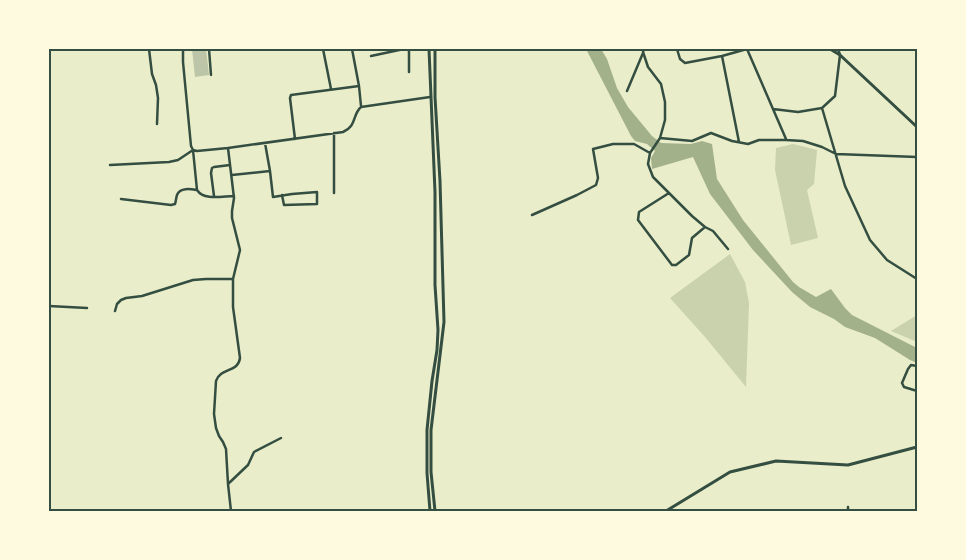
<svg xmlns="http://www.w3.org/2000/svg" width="966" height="560" viewBox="0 0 966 560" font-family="'Varela Round',sans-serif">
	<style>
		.green { fill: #cad2ad }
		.water { fill: #a3b18a }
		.building { fill: #bcc5a7 }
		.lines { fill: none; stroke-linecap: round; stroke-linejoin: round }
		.minor { stroke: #344e41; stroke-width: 2.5 }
		.tertiary { stroke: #344e41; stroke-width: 3 }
		.secondary { stroke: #344e41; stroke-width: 3 }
		.neatline { fill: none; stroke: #344e41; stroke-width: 2 }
	</style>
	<rect width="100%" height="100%" fill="#e9edc9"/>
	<path class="green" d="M 793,144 L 817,150 L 814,184 L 807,190 L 818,238 L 791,245 L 775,170 L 776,148 Z
		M 730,254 L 745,282 L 749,303 L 746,387 L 705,337 L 670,298 Z
		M 917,315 L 917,342 L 891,331 Z"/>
	<path class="water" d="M 586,49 L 601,49 L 607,59 L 617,88 L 628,107 L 652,136 L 661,143 L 691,144 L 702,141 L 712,144 L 717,179 L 743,220 L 793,282 L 799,287 L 816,297 L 831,289 L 845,308 L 852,315 L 917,348 L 917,363 L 910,360 L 875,338 L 845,327 L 834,319 L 810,307 L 792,292 L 753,250 L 710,194 L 693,157 L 652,169 L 651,158 L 655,151 L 647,144 L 635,141 L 631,136 Z"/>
	<path class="building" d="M 192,49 L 206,49 L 209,75 L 195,77 Z"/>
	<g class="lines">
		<path class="minor" d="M 149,49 L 152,74 L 156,85 L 158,98 L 157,124
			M 183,49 L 183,62 L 191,146 L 193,150 L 197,151 L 228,148 L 234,198 L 232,211 L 232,218 L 240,250 L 233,279 L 233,307 L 240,358 C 238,373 221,367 216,381 L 214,414 L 216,428 L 219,436 L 223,442 L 226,449 L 228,484 L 231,511
			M 209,49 L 211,75
			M 323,49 L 331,89
			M 352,49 L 359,86 L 361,106
			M 409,49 L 409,72
			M 644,49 L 643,52 L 648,67 L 661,84 L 665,102 L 665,120 L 660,138 L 650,153 L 648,164 L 653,177 L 692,216 L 705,227 L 713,231 L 728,249
			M 677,49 L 680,59 L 685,63 L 722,56 L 747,49
			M 747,49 L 786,139
			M 371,56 L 404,49
			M 722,56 L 739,142
			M 627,91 L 643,53
			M 822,108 L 845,186 L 870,240 L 887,260 L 917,279
			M 773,109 L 798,112 L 822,108 L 835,96 L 840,55 L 838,49
			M 660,138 L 692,141 L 711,133 L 732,141 L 748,144 L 759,140 L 786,140 L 803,141 L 822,147 L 836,154 L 917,157
			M 295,139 L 290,98 L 291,95 L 359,86
			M 265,143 L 270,171 L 273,197 L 292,194 L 317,192 L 317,204 L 284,205 L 282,195
			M 228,148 L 343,132 C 357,126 352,115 361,107 L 430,97
			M 110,165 L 169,162 L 178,160 L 193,150 L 197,190 C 204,201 223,196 234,196
			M 232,175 L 270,171
			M 334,193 L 334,133
			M 669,193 L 639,212 L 638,220 L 672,265 L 676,265 L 689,255 L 692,238 L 705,227
			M 214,196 L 211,173 L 212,168 L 214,167 L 230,165
			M 121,199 L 171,205 L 175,204 C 176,201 176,198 177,195 C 180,187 191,189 197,190
			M 532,215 L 577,195 L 596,185 L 598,178 L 593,149 L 613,144 L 634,144 L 650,153
			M 49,306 L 87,308
			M 115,311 L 117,304 L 121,300 L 126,298 L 142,296 L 193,280 L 206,279 L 233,279
			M 917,366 L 911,365 L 908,369 L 902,383 L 904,387 L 917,391
			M 228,484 L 248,465 L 254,452 L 281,438
			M 848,507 L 848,511"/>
		<path class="tertiary" d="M 429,49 L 435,192 L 435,285 L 438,330 L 437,350 L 432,381 L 427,430 L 427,473 L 430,511
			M 435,49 L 435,97 L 440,181 L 444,322 L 431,430 L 431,472 L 435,511
			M 666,511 L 730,472 L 776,461 L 848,465 L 917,447"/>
		<path class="secondary" d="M 830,49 L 840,55 L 917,127"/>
	</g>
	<rect width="966" height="560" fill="none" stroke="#fefae0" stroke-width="100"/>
	<rect x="50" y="50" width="866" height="460" class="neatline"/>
</svg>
